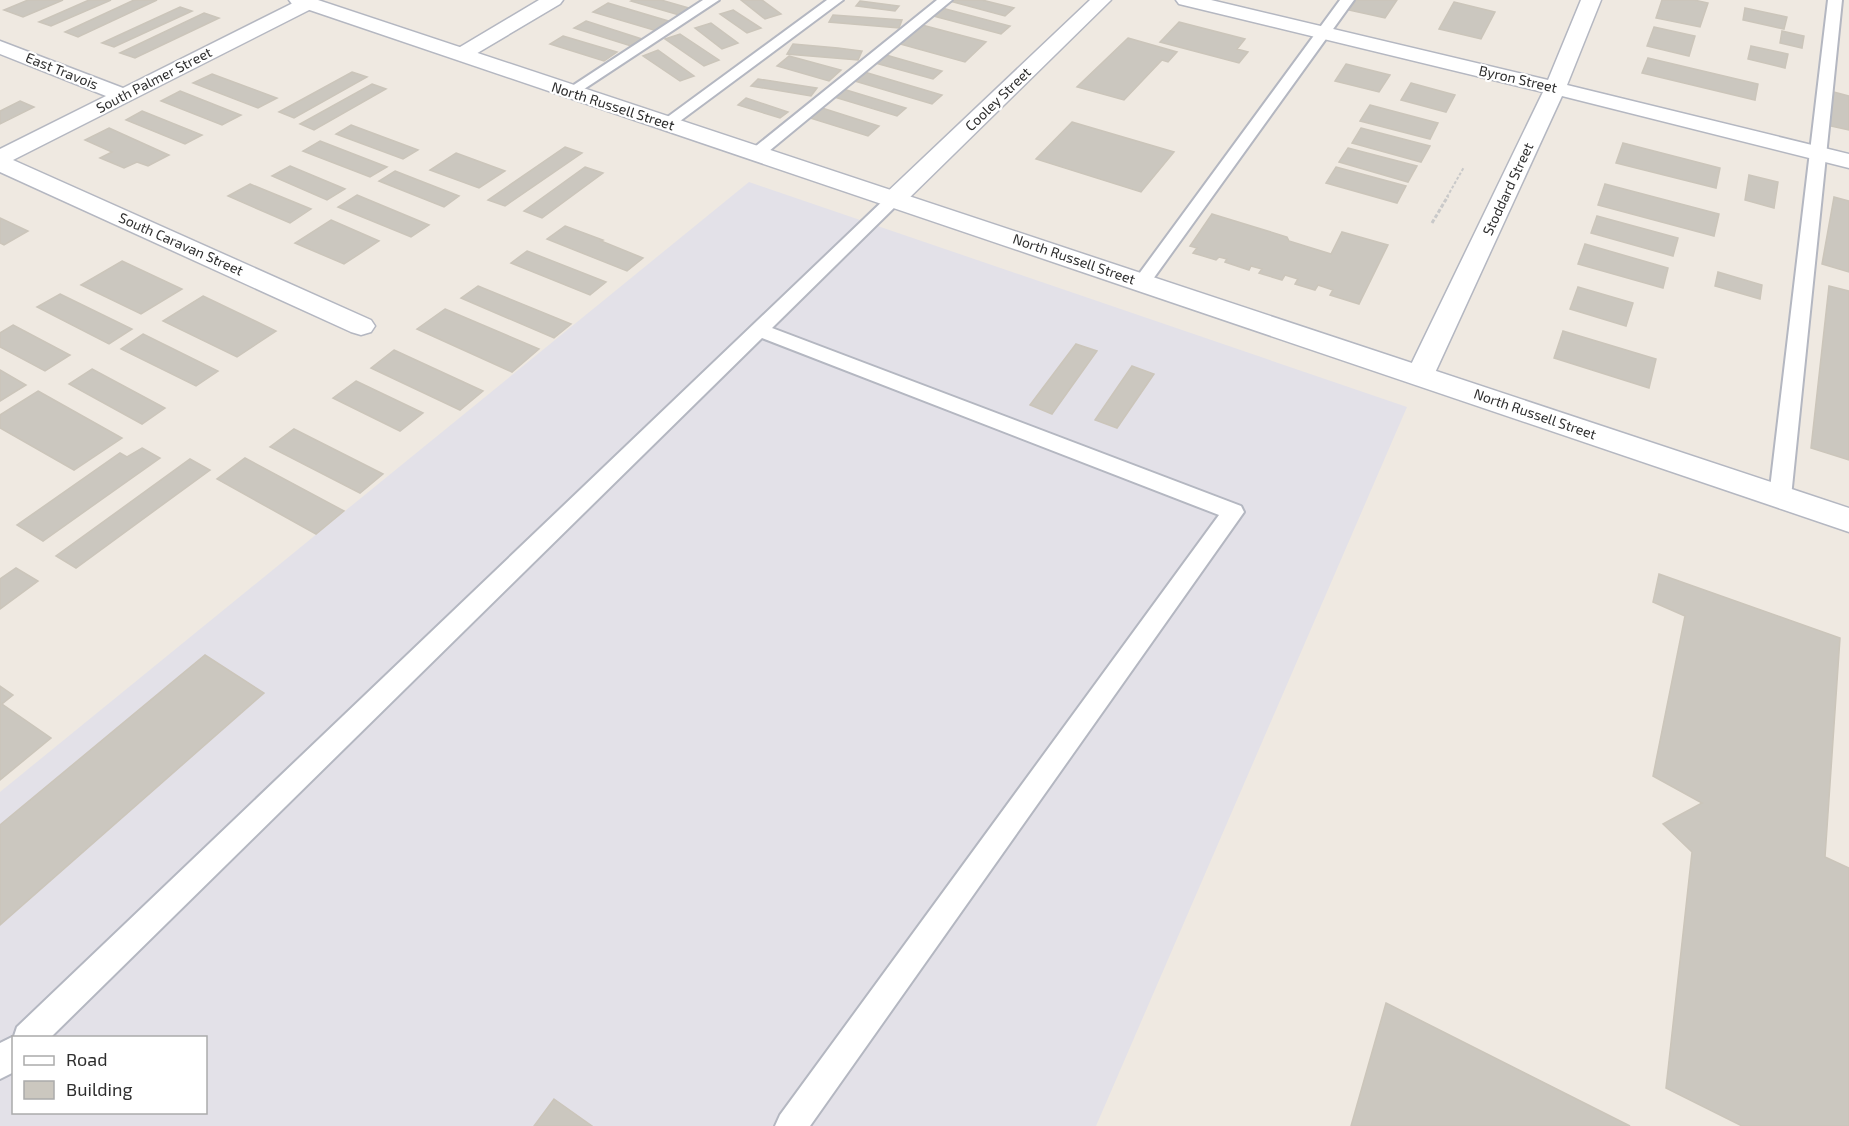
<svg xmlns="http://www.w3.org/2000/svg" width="1849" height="1126" viewBox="0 0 1849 1126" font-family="'Exo 2',sans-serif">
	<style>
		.industrial { fill: #e3e1e8; fill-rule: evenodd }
		.building { fill: #cbc7bf; stroke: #cbc5ba; stroke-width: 1.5 }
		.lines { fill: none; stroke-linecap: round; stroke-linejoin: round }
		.lane-casing { stroke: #b4b7c1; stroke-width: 4 }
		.street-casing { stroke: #b4b7c1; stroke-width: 3 }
		.secondary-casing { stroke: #b4b7c1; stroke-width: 3 }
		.path-far1 { stroke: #c9c9c9; stroke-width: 2; stroke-dasharray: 3 2; stroke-linecap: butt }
		.path { stroke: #c9c9c9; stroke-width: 3; stroke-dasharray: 4 2; stroke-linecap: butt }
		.lane { fill: #fff; fill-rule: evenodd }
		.street { fill: #fff; fill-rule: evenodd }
		.secondary { fill: #fff; fill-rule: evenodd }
		.labels { text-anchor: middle; stroke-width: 4.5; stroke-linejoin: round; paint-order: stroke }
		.far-street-label { font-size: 14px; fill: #2e2e2e; stroke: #fff }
	</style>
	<rect width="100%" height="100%" fill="#efe9e1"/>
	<path class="industrial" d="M 749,182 L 1407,407 L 1096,1126 L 0,1126 L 0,792 ZM 14,1038 L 206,1038 L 206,1112 L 14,1112 Z"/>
	<path class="building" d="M 28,0 L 63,0 L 23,17 L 4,10 Z
		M 89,0 L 111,0 L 51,26 L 39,22 Z
		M 134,0 L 157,0 L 78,37 L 65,32 Z
		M 633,0 L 661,0 L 689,8 L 679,15 L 631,1 Z
		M 741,0 L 762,0 L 781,14 L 765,19 Z
		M 951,0 L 982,0 L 1014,8 L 1005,16 L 950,1 Z
		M 1356,0 L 1397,0 L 1385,18 L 1349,10 Z
		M 1662,0 L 1694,0 L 1708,3 L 1700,27 L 1656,18 Z
		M 860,1 L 899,6 L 895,11 L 856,6 Z
		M 1454,2 L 1495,12 L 1481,39 L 1439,29 Z
		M 608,3 L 672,22 L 657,31 L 593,12 Z
		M 180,7 L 192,11 L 114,47 L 102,43 Z
		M 942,8 L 1010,26 L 1001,34 L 933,16 Z
		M 1745,8 L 1787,17 L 1784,29 L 1743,20 Z
		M 733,10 L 761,28 L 747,33 L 720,14 Z
		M 204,13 L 219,18 L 135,58 L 120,53 Z
		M 833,15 L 902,20 L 899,28 L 829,22 Z
		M 586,21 L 642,39 L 631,46 L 574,28 Z
		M 1179,22 L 1245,39 L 1237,49 L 1248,52 L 1239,63 L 1160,42 Z
		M 711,23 L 738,43 L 722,49 L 695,28 Z
		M 922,25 L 986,42 L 965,62 L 900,44 Z
		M 1654,27 L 1695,36 L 1689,56 L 1647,46 Z
		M 1782,31 L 1804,36 L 1802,48 L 1780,43 Z
		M 680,34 L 719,60 L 704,66 L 665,39 Z
		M 563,36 L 617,52 L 604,61 L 550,44 Z
		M 1128,38 L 1177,52 L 1168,62 L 1162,60 L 1124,100 L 1077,87 Z
		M 793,44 L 838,48 L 862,51 L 858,60 L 787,54 Z
		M 1751,46 L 1788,54 L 1785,68 L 1748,59 Z
		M 658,50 L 694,76 L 680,81 L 643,56 Z
		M 886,55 L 942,71 L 933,79 L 875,63 Z
		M 789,56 L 841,70 L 829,81 L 777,66 Z
		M 1648,58 L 1758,84 L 1755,100 L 1642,73 Z
		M 1346,64 L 1390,75 L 1379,92 L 1335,81 Z
		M 861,71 L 942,95 L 932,104 L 851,80 Z
		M 352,72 L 367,77 L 294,118 L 279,112 Z
		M 212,74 L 277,98 L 258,108 L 193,83 Z
		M 758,79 L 817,88 L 811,96 L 751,86 Z
		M 1411,83 L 1455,95 L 1446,112 L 1401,100 Z
		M 372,84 L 386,89 L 314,130 L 300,124 Z
		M 843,89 L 906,108 L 897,116 L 834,97 Z
		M 180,91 L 241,115 L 222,125 L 161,101 Z
		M 1830,91 L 1849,96 L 1849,130 L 1826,125 Z
		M 746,98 L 788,112 L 780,118 L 738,105 Z
		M 20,101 L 34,107 L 0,124 L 0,111 Z
		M 1370,105 L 1438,123 L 1430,139 L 1360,121 Z
		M 822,108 L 879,126 L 868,136 L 810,118 Z
		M 142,111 L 202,135 L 185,144 L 126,120 Z
		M 1072,122 L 1174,152 L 1141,192 L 1036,159 Z
		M 351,125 L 418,150 L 403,159 L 336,134 Z
		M 109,128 L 169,155 L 148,166 L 137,162 L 124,168 L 100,158 L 112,152 L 85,140 Z
		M 1361,128 L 1430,146 L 1421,162 L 1352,143 Z
		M 320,141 L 387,167 L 370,177 L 303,151 Z
		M 1623,143 L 1720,168 L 1716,188 L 1616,163 Z
		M 565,147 L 582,153 L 505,206 L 488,200 Z
		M 1348,148 L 1417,166 L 1408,182 L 1339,162 Z
		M 456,153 L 505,171 L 479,188 L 430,170 Z
		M 290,166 L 345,189 L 327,200 L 272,176 Z
		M 585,167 L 603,173 L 542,218 L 524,211 Z
		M 1336,167 L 1406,186 L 1397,203 L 1326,183 Z
		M 395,171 L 459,196 L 444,207 L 379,181 Z
		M 1749,175 L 1778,182 L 1774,208 L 1745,200 Z
		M 250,184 L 311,209 L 290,223 L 228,196 Z
		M 1605,184 L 1719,214 L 1714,236 L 1598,205 Z
		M 357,195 L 429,225 L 411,237 L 338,207 Z
		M 1834,197 L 1849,201 L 1849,272 L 1822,264 Z
		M 1212,214 L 1287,237 L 1289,241 L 1331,254 L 1342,232 L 1388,245 L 1359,304 L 1330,295 L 1333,290 L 1318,285 L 1315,290 L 1295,284 L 1298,279 L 1285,275 L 1282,280 L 1259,273 L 1262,269 L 1251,266 L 1249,270 L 1225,262 L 1227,259 L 1219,257 L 1216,260 L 1193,253 L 1197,248 L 1190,246 Z
		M 1597,216 L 1678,238 L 1673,256 L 1591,233 Z
		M 0,218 L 28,231 L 4,245 L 0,243 Z
		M 331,220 L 379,241 L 344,264 L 295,243 Z
		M 565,226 L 603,240 L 601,241 L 643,258 L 627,271 L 547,239 Z
		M 1585,244 L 1668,268 L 1663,288 L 1578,264 Z
		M 527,251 L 606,282 L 590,295 L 511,263 Z
		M 122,261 L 182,289 L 141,314 L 81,285 Z
		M 1718,272 L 1762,285 L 1760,299 L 1715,286 Z
		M 478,286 L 571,324 L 554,338 L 461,298 Z
		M 1829,286 L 1849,291 L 1849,460 L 1811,448 Z
		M 1578,287 L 1633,303 L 1626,326 L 1570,309 Z
		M 60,294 L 132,329 L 109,344 L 37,307 Z
		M 203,296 L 276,331 L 237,357 L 163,321 Z
		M 445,309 L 539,349 L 512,372 L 417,329 Z
		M 13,325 L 70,355 L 45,371 L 0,347 L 0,333 Z
		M 1563,331 L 1656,359 L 1649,388 L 1554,358 Z
		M 143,334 L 218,371 L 196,386 L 121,349 Z
		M 1076,344 L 1097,351 L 1052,414 L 1030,405 Z
		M 394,350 L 483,391 L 460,410 L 371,368 Z
		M 1132,366 L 1154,374 L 1117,428 L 1095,420 Z
		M 92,369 L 165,408 L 142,424 L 69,384 Z
		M 0,370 L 26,385 L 0,401 Z
		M 356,381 L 423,413 L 400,431 L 333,398 Z
		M 38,391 L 122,438 L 74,470 L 0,428 L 0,415 Z
		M 294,429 L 383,474 L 360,493 L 270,447 Z
		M 142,448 L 160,458 L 43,541 L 17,525 L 120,453 L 127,457 Z
		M 245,458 L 344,511 L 316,534 L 217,479 Z
		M 190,459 L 210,470 L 76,568 L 56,556 Z
		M 16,568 L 38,581 L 0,609 L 0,579 Z
		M 1659,574 L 1840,638 L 1825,857 L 1849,868 L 1849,1126 L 1742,1126 L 1666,1088 L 1692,852 L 1663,824 L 1702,803 L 1653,776 L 1685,616 L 1653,602 Z
		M 205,655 L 264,693 L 0,925 L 0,825 Z
		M 0,686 L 13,695 L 2,704 L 51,738 L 0,780 Z
		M 1386,1003 L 1630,1126 L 1351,1126 Z
		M 554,1099 L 592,1126 L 534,1126 Z"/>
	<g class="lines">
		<defs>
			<path id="lane" d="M 703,0 L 719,0 L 575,95 L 570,96 L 563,92 Z
				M 827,0 L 843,0 L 672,127 L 662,127 L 659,124 L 662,121 Z
				M 937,0 L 952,0 L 763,156 L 751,156 L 749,153 L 751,150 Z
				M 1340,0 L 1354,0 L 1148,286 L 1136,286 L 1133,282 L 1136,278 Z
				M 1828,0 L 1842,0 L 1791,497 L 1788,503 L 1780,505 L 1772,503 L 1769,497 Z
				M 894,194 L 900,196 L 902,199 L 900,202 L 772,328 L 1241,506 L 1244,512 L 810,1126 L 775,1126 L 780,1115 L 1219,515 L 762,338 L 50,1038 L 14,1038 L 14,1072 L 0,1079 L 0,1043 L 14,1036 L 17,1027 L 888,196 Z"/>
			<path id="street" d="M 299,0 L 316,0 L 318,3 L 315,7 L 13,160 L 371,320 L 375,326 L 371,332 L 361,335 L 351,332 L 0,172 L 0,149 L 106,96 L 0,54 L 0,41 L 123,88 Z
				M 539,0 L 563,0 L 560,4 L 469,58 L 462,60 L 455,58 L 452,54 L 455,50 Z
				M 1090,0 L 1111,0 L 903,204 L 894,206 L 885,204 L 882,199 L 885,194 Z
				M 1176,0 L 1211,0 L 1548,80 L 1581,0 L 1601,0 L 1567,85 L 1849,154 L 1849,168 L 1562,96 L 1434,375 L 1430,382 L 1420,385 L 1410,382 L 1406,375 L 1543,92 L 1179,4 Z"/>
			<path id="secondary" d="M 289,0 L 318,0 L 1849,508 L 1849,532 L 292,4 Z"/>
		</defs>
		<use href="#lane" class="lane-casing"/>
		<use href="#street" class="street-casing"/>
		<use href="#secondary" class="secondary-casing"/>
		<path class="path-far1" d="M 1447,197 L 1464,167"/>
		<path class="path" d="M 1432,223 L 1448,196"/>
		<use href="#lane" class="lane"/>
		<use href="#street" class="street"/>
		<use href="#secondary" class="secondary"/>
	</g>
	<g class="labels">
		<g class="far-street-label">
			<text transform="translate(62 71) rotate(22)" y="5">East Travois</text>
			<text transform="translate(1518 79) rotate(13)" y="5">Byron Street</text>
			<text transform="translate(154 80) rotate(-27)" y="5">South Palmer Street</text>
			<text transform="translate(998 99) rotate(-44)" y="5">Cooley Street</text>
			<text transform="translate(613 106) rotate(18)" y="5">North Russell Street</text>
			<text transform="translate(1508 189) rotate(-65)" y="5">Stoddard Street</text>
			<text transform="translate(181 244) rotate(24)" y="5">South Caravan Street</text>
			<text transform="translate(1074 259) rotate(19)" y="5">North Russell Street</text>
			<text transform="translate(1535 414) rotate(19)" y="5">North Russell Street</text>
		</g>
	</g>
	<rect x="12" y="1036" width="195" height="78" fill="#ffffff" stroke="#ababab" stroke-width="1.5"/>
	<rect x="24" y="1056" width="30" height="9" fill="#ffffff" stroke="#ababab" stroke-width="1.5"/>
	<text x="66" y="1066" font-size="18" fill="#2e2e2e">Road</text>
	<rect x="24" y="1081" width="30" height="18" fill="#cbc7bf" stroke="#ababab" stroke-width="1.5"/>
	<text x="66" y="1096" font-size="18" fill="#2e2e2e">Building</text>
</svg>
